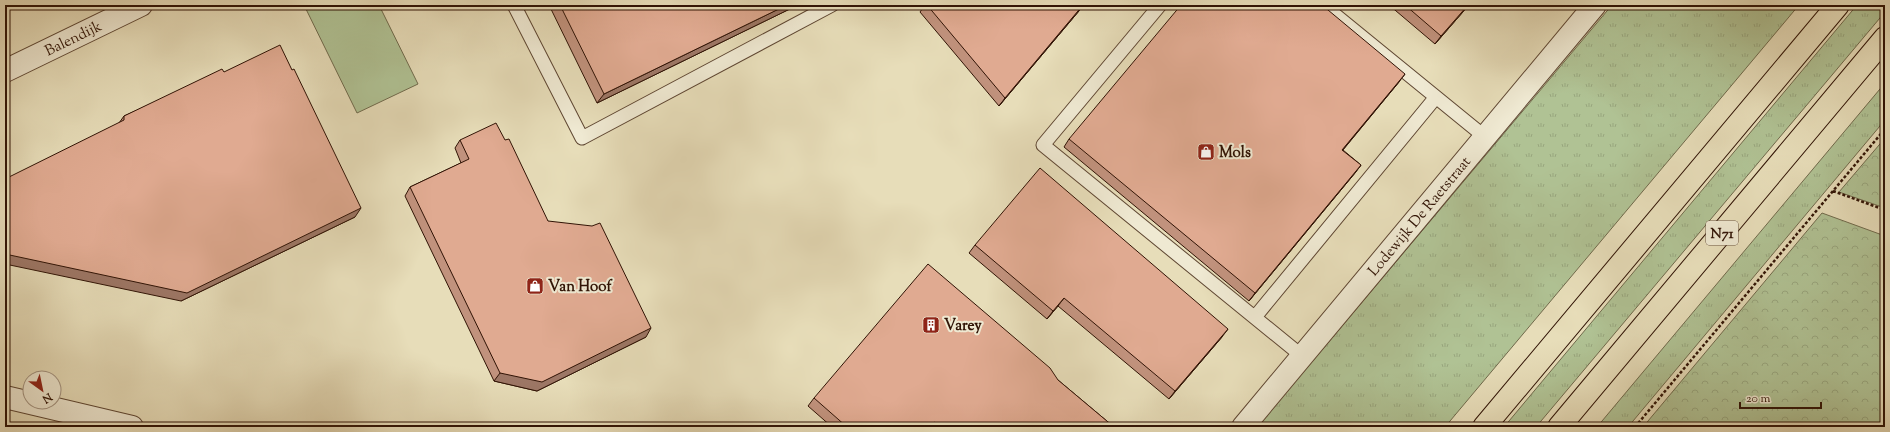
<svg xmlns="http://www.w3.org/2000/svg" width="1890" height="432" viewBox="0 0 1890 432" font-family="'Sorts Mill Goudy',serif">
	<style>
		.grass { fill: url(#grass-tufts); stroke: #706a4c }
		.forest { fill: url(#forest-crowns); stroke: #706a4c }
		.pitch { fill: #b0c294; stroke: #706a4c }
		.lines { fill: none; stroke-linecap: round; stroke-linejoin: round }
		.service-casing { stroke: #5e4632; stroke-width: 15 }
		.minor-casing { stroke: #5e4632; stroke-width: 24 }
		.trunk-casing { stroke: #301305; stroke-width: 24 }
		.path { stroke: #301305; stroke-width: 2.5; stroke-dasharray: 3 2; stroke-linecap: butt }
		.service { stroke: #efe9d2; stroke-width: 13 }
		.minor { stroke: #efe9d2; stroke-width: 22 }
		.trunk { stroke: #e7ddb9; stroke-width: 22 }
		.wall { fill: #c1927d; stroke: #301305 }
		.shaded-wall { fill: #9d7766; stroke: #301305 }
		.building { fill: #e0aa91; stroke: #301305 }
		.labels { text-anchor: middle; stroke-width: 4; stroke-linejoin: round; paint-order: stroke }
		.shield { fill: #efe9d2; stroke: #695342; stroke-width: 1 }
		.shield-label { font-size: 14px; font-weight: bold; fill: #301305 }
		.street-label { font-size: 15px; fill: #301305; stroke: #efe9d2 }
		.poi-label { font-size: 15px; font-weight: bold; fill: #301305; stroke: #efe9d2; text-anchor: start }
	</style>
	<defs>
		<pattern id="grass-tufts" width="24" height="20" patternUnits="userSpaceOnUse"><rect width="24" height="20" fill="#b0c294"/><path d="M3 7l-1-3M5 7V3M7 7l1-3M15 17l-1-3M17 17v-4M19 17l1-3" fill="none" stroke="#98a67e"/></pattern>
		<pattern id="forest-crowns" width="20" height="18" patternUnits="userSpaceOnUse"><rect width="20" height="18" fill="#b0c294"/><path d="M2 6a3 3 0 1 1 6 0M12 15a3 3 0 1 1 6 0" fill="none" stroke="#98a67e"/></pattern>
	</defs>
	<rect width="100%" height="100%" fill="#e7ddb9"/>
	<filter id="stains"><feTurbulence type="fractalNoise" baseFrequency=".005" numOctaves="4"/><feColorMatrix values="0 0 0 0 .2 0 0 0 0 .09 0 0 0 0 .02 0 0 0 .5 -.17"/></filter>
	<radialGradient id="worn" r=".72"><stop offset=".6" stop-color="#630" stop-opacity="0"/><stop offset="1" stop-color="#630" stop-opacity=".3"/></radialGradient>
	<path class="grass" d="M 1612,5 L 1799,5 L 1445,427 L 1257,427 Z
		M 1857,5 L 1885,5 L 1885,12 L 1536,427 L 1504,427 Z
		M 1885,83 L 1885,120 L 1628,427 L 1597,427 Z"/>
	<path class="forest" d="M 1885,138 L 1885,208 L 1839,192 Z
		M 1822,213 L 1885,236 L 1885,427 L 1643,427 Z"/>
	<path class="pitch" d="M 304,5 L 379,5 L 418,84 L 357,113 Z"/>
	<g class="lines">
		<defs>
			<path id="service" d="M 514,5 L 582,138 L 832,5
				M 1160,5 L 1043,145 L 1302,356
				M 1323,5 L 1485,137
				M 1255,317 L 1436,97"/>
			<path id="minor" d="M 5,71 L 141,5
				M 5,397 L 132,427
				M 1243,427 L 1595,5"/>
			<path id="trunk" d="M 1484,427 L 1838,5
				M 1559,427 L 1885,38"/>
		</defs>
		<use href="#service" class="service-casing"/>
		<use href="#minor" class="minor-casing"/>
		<use href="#trunk" class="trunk-casing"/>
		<path class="path" d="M 1833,191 L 1885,210
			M 1635,427 L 1885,129"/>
		<use href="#service" class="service"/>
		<use href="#minor" class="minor"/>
		<use href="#trunk" class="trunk"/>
	</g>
	<path class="wall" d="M 549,5 L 798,5 L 597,103 Z
		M 925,5 L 1084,5 L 999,106 L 920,12 Z
		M 1389,5 L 1469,5 L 1435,44 Z
		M 224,72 L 355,217 L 181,301 L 119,123 L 124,116 Z
		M 1399,82 L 1343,150 L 1361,165 L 1355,173 L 1249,301 L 1064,147 L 1069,139 Z
		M 460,140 L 548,221 L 646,337 L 537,391 L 494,381 L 405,196 L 410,187 L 461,163 L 455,148 Z
		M 975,245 L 1222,337 L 1169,399 L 1058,306 L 1047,319 L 969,253 Z
		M 1058,380 L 1114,427 L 832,427 L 808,406 L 814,398 Z"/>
	<path class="shaded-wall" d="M 787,5 L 798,5 L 597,103 L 604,94 Z
		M 1083,5 L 1084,5 L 999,106 L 1005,98 Z
		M 1468,5 L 1469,5 L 1435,44 L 1441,36 Z
		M 1405,74 L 1399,82 L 1336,158 L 1342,150 Z
		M 1361,165 L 1355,173 L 1249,301 L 1255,293 Z
		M 361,208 L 355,217 L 181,301 L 5,264 L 5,254 Z
		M 1064,298 L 1058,306 L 1047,319 L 1053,311 Z
		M 651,328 L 646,337 L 537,391 L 494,381 L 500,373 Z
		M 1228,329 L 1222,337 L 1169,399 L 1175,391 Z"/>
	<path class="building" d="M 560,5 L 787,5 L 604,94 Z
		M 927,5 L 1083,5 L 1005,98 Z
		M 1181,5 L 1322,5 L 1405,74 L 1342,150 L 1361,165 L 1255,293 L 1069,139 Z
		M 1405,5 L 1468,5 L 1441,36 Z
		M 280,45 L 292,70 L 294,69 L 361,208 L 187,293 L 5,254 L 5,179 L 124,120 L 124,116 L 222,69 L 224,72 Z
		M 496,123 L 505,140 L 509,139 L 548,221 L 592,226 L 600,223 L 651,328 L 542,382 L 500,373 L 410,187 L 469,159 L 460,140 Z
		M 1040,168 L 1228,329 L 1175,391 L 1064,298 L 1053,311 L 975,245 Z
		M 928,264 L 1050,368 L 1058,380 L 1114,427 L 941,427 L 934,422 L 930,427 L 847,427 L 814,398 Z"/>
	<defs>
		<symbol id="shop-square" viewBox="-11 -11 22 22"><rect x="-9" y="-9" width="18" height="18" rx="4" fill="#8f2418" stroke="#efe9d2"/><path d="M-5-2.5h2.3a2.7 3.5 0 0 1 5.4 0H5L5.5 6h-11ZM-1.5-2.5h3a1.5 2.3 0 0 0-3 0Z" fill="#fff"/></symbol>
		<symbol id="building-square" viewBox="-11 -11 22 22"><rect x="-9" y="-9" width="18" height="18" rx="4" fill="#8f2418" stroke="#efe9d2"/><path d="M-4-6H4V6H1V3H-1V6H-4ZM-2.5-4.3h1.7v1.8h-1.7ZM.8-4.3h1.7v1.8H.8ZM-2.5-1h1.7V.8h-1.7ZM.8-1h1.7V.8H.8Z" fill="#fff"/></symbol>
	</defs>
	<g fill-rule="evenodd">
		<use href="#shop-square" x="1196" y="142" width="20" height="20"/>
		<use href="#shop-square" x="525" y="276" width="20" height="20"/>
		<use href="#building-square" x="921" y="315" width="20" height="20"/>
	</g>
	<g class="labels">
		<rect class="shield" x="1706" y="221" width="32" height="24" rx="3"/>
		<g class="shield-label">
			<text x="1722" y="238">N71</text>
		</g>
		<g class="street-label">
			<text transform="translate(73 38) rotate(-26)" y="5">Balendijk</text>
			<text transform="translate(1419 216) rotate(-50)" y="5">Lodewijk De Raetstraat</text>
		</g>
		<g class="poi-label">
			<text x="1219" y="157">Mols</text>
			<text x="548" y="291">Van Hoof</text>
			<text x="944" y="330">Varey</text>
		</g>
	</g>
	<rect width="1890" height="432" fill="none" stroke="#e7ddb9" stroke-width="20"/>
	<rect x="6" y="6" width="1878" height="420" fill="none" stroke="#301305" stroke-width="2"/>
	<rect x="10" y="10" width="1870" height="412" fill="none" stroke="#301305"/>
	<g transform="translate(42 390) rotate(147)"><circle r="19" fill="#efe9d2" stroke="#a39380"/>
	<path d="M0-3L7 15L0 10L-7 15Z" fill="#8f2418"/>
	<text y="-6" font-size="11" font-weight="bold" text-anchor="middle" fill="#301305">N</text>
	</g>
	<path d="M1740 402v6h81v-6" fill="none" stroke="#301305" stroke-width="2"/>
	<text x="1746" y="402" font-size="12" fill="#301305" stroke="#efe9d2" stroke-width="3" paint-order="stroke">20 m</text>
	<rect width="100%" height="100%" filter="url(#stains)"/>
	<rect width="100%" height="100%" fill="url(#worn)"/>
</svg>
